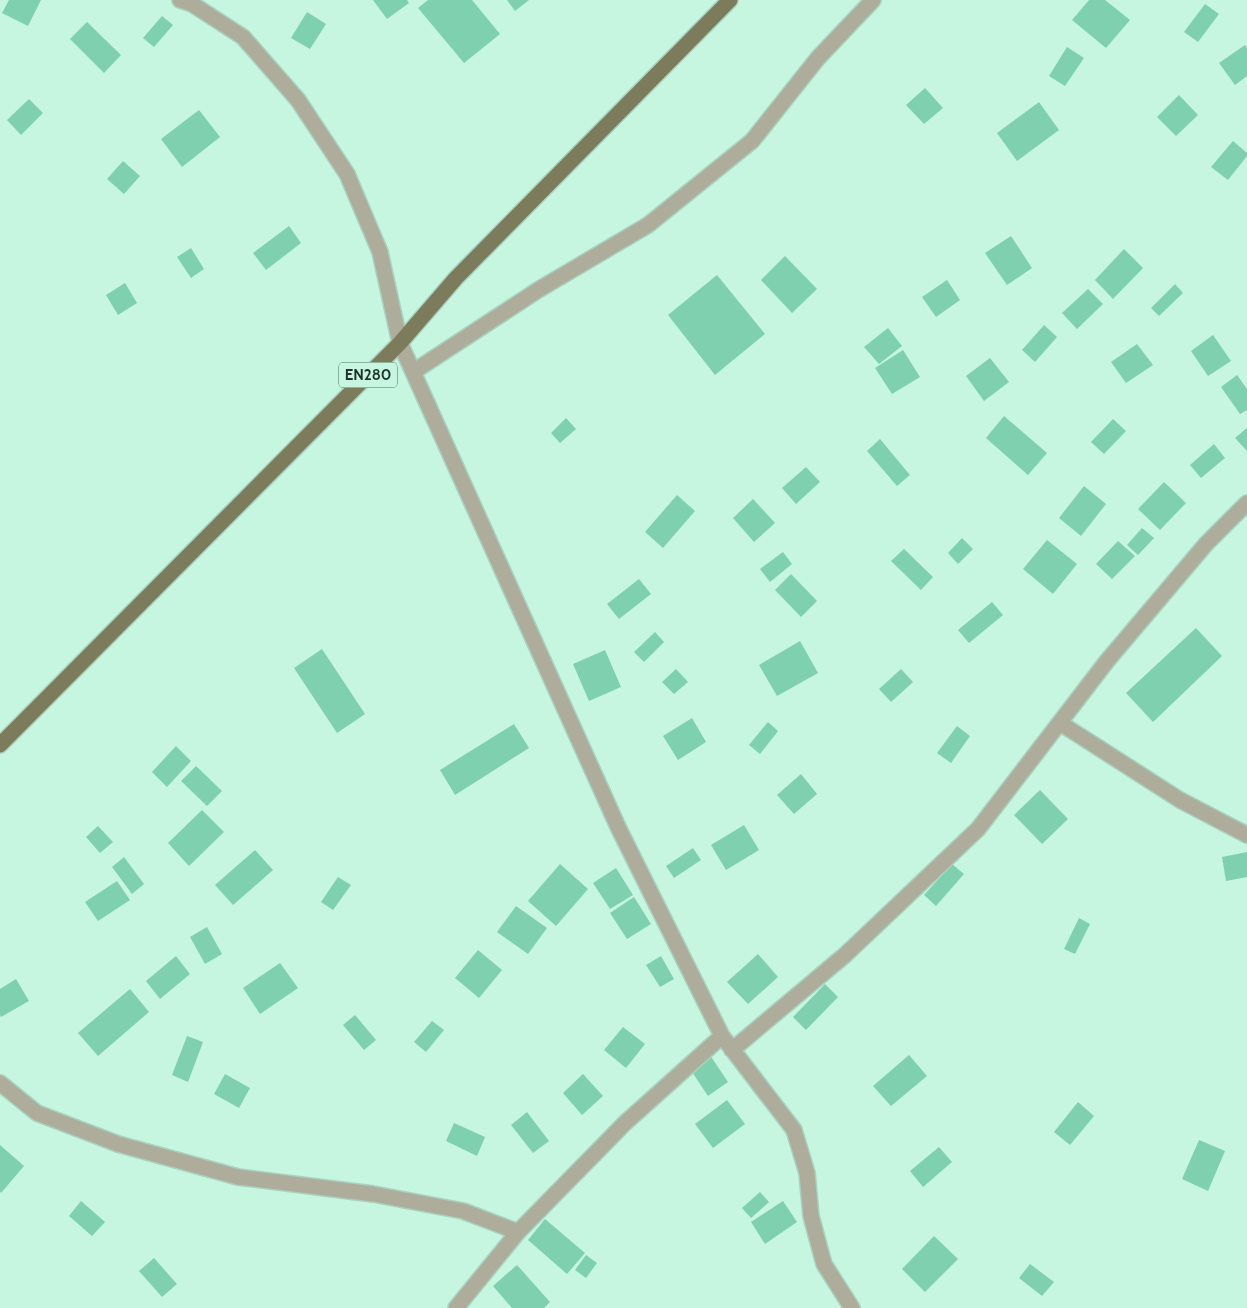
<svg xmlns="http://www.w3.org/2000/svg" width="1247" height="1308" viewBox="0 0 1247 1308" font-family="Cabin,sans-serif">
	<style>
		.building { fill: #7fd0af }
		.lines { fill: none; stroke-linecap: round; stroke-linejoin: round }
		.minor-casing { stroke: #a8d2bf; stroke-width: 18 }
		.major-casing { stroke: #a8d2bf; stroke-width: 18 }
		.minor { stroke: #aead9b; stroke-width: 15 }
		.major { stroke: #7c7b5b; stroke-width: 15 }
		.labels { text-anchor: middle; stroke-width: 4; stroke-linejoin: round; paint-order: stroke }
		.shield { fill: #c6f5e0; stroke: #516c61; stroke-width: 1 }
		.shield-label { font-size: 15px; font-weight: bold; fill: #1f312a }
	</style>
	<rect width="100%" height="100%" fill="#c6f5e0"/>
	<path class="building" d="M 9,0 L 41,0 L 28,26 L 2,13 Z
		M 373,0 L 407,0 L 409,3 L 387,19 Z
		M 428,0 L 472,0 L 500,34 L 464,63 L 418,8 Z
		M 507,0 L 529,0 L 515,11 Z
		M 1089,0 L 1105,0 L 1130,20 L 1106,48 L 1072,20 Z
		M 1205,4 L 1219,14 L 1198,42 L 1184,32 Z
		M 307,12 L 326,24 L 310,49 L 291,38 Z
		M 162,16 L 173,25 L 154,47 L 143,38 Z
		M 87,22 L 121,55 L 104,73 L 70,39 Z
		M 1245,45 L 1247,48 L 1247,76 L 1235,85 L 1219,63 Z
		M 1067,47 L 1084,58 L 1065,86 L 1049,76 Z
		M 925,88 L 943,108 L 924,124 L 906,105 Z
		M 1179,95 L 1198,115 L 1176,136 L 1157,117 Z
		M 29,99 L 43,113 L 21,135 L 7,120 Z
		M 1039,102 L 1059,130 L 1017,161 L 997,133 Z
		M 199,110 L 220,137 L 182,167 L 161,139 Z
		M 1233,141 L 1247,153 L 1247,156 L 1228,180 L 1211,167 Z
		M 123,161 L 140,176 L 124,194 L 107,179 Z
		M 289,226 L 301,243 L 266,270 L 253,253 Z
		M 1011,236 L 1032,268 L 1007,285 L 985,253 Z
		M 191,248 L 204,269 L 191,278 L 177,257 Z
		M 1124,249 L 1143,268 L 1113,299 L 1095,280 Z
		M 785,256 L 817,289 L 792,313 L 761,280 Z
		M 717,275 L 765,334 L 715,375 L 668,315 Z
		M 947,280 L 960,300 L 936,317 L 922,297 Z
		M 125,283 L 137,303 L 118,315 L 106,295 Z
		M 1175,284 L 1183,293 L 1159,316 L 1151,308 Z
		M 1088,289 L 1103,304 L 1077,329 L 1062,313 Z
		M 1044,325 L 1057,337 L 1035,362 L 1022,350 Z
		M 888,328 L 902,346 L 879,364 L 864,347 Z
		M 1213,335 L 1231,361 L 1208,376 L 1191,351 Z
		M 1137,344 L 1153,365 L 1126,383 L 1111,362 Z
		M 903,350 L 920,377 L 892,394 L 875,368 Z
		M 990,358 L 1009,382 L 984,401 L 966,376 Z
		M 1237,375 L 1247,389 L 1247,410 L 1240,414 L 1221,387 Z
		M 1004,416 L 1047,453 L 1028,475 L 986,438 Z
		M 566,418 L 576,429 L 560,443 L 551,433 Z
		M 1113,419 L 1126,431 L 1104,454 L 1091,442 Z
		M 1247,428 L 1247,451 L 1235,438 Z
		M 880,439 L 910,475 L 897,486 L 867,451 Z
		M 1214,444 L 1225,458 L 1201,478 L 1190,465 Z
		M 806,467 L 820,482 L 796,504 L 782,488 Z
		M 1164,482 L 1186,503 L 1160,530 L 1138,509 Z
		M 1084,486 L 1106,504 L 1081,536 L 1059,518 Z
		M 677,495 L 695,511 L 663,548 L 645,532 Z
		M 753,499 L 775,523 L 754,542 L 733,518 Z
		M 1142,528 L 1154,538 L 1138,555 L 1127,545 Z
		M 962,538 L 973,549 L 958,564 L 948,553 Z
		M 1047,540 L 1077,564 L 1053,594 L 1023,569 Z
		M 1118,541 L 1135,556 L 1112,579 L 1096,564 Z
		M 904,549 L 933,577 L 921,590 L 891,561 Z
		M 783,552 L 792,564 L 770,582 L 760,569 Z
		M 791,574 L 817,601 L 801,617 L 775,590 Z
		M 639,579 L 651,594 L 619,619 L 607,604 Z
		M 992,602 L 1003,615 L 969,643 L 958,630 Z
		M 1196,628 L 1222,656 L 1153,722 L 1126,693 Z
		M 655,632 L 664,642 L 644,662 L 634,652 Z
		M 800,641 L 818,673 L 777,696 L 759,665 Z
		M 322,649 L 365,714 L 337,733 L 294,668 Z
		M 605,650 L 621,687 L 589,701 L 573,664 Z
		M 676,669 L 688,682 L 674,694 L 662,682 Z
		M 901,669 L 913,682 L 891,702 L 879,689 Z
		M 692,718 L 706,742 L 678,760 L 663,736 Z
		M 768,722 L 778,731 L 760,754 L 749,745 Z
		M 514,724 L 529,748 L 455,795 L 440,770 Z
		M 957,726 L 970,736 L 951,763 L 937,753 Z
		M 176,746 L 191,761 L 167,787 L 152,772 Z
		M 196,766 L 222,791 L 207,806 L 181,781 Z
		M 801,774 L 817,794 L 794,814 L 777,795 Z
		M 1040,790 L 1068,819 L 1042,844 L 1014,815 Z
		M 202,810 L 224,832 L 189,866 L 168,843 Z
		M 744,825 L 759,850 L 726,870 L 711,845 Z
		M 98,826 L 113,842 L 100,853 L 86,837 Z
		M 693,848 L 701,860 L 674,878 L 666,866 Z
		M 255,850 L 273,870 L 233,905 L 215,885 Z
		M 1247,852 L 1247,877 L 1226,881 L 1222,857 Z
		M 124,857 L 144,884 L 132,894 L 112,867 Z
		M 560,864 L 588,889 L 556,926 L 528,901 Z
		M 952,864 L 964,874 L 936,906 L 924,895 Z
		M 616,868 L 633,895 L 610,909 L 593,883 Z
		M 338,877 L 351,885 L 333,910 L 321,902 Z
		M 117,881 L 130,900 L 98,921 L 85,902 Z
		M 634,897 L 651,924 L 627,939 L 610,913 Z
		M 516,906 L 547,928 L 528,954 L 497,932 Z
		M 1079,918 L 1090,924 L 1075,954 L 1064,949 Z
		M 207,927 L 222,954 L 205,964 L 190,937 Z
		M 478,950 L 502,970 L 479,998 L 455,978 Z
		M 758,954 L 778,977 L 748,1004 L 727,982 Z
		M 176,956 L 190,974 L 160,999 L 146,981 Z
		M 661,956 L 674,979 L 660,987 L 646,965 Z
		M 280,963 L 298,988 L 260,1014 L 243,988 Z
		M 16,979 L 29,1001 L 1,1017 L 0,1015 L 0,989 Z
		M 825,984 L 838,997 L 806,1030 L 793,1017 Z
		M 130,989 L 149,1012 L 98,1056 L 78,1033 Z
		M 355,1015 L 376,1040 L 364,1050 L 343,1025 Z
		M 432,1021 L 444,1030 L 426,1052 L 414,1042 Z
		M 623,1027 L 645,1044 L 626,1068 L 604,1050 Z
		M 187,1036 L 203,1042 L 188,1082 L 172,1075 Z
		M 710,1055 L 728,1082 L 708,1096 L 690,1069 Z
		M 909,1055 L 927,1076 L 891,1106 L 873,1086 Z
		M 225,1074 L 250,1088 L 239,1108 L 214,1094 Z
		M 583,1074 L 603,1096 L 582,1115 L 563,1093 Z
		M 727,1100 L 745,1124 L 713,1148 L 695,1124 Z
		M 1078,1102 L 1094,1116 L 1070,1145 L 1054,1132 Z
		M 527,1112 L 549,1141 L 533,1153 L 511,1125 Z
		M 454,1123 L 485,1137 L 477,1156 L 446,1141 Z
		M 1199,1140 L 1225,1151 L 1208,1191 L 1182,1179 Z
		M 0,1145 L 24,1166 L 1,1193 L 0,1191 Z
		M 939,1147 L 952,1162 L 923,1187 L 910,1171 Z
		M 760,1192 L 769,1202 L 751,1218 L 742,1208 Z
		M 81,1201 L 105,1222 L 92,1236 L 69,1216 Z
		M 783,1201 L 797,1222 L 765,1244 L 751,1222 Z
		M 545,1219 L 585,1253 L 567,1274 L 528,1240 Z
		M 934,1236 L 958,1259 L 925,1292 L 902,1269 Z
		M 586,1255 L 597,1263 L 586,1278 L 575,1270 Z
		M 154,1258 L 177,1284 L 162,1297 L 139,1271 Z
		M 1030,1264 L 1054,1282 L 1042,1296 L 1019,1278 Z
		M 517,1265 L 550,1302 L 544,1308 L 512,1308 L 493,1286 Z"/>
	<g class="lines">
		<defs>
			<path id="minor" d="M 180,0 L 192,4 L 243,37 L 298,100 L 347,174 L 380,252 L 400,343 L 618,827 L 722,1036 L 794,1130 L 807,1173 L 811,1216 L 824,1264 L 852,1308
				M 413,372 L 538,290 L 648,225 L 752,141 L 818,58 L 873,0
				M 1060,723 L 1180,800 L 1247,835
				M 732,1050 L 845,955 L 978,829 L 1107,661 L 1206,544 L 1247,503
				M 0,1083 L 37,1113 L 118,1144 L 238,1177 L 373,1194 L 463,1211 L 518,1232
				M 456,1308 L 518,1232 L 625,1123 L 722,1036"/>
			<path id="major" d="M 0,745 L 400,343 L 456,278 L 730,0"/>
		</defs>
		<use href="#minor" class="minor-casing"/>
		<use href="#major" class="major-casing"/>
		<use href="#minor" class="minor"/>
		<use href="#major" class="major"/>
	</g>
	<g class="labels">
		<rect class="shield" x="339" y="362.5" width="58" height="25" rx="4"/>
		<g class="shield-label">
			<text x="368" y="380">EN280</text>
		</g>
	</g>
</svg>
